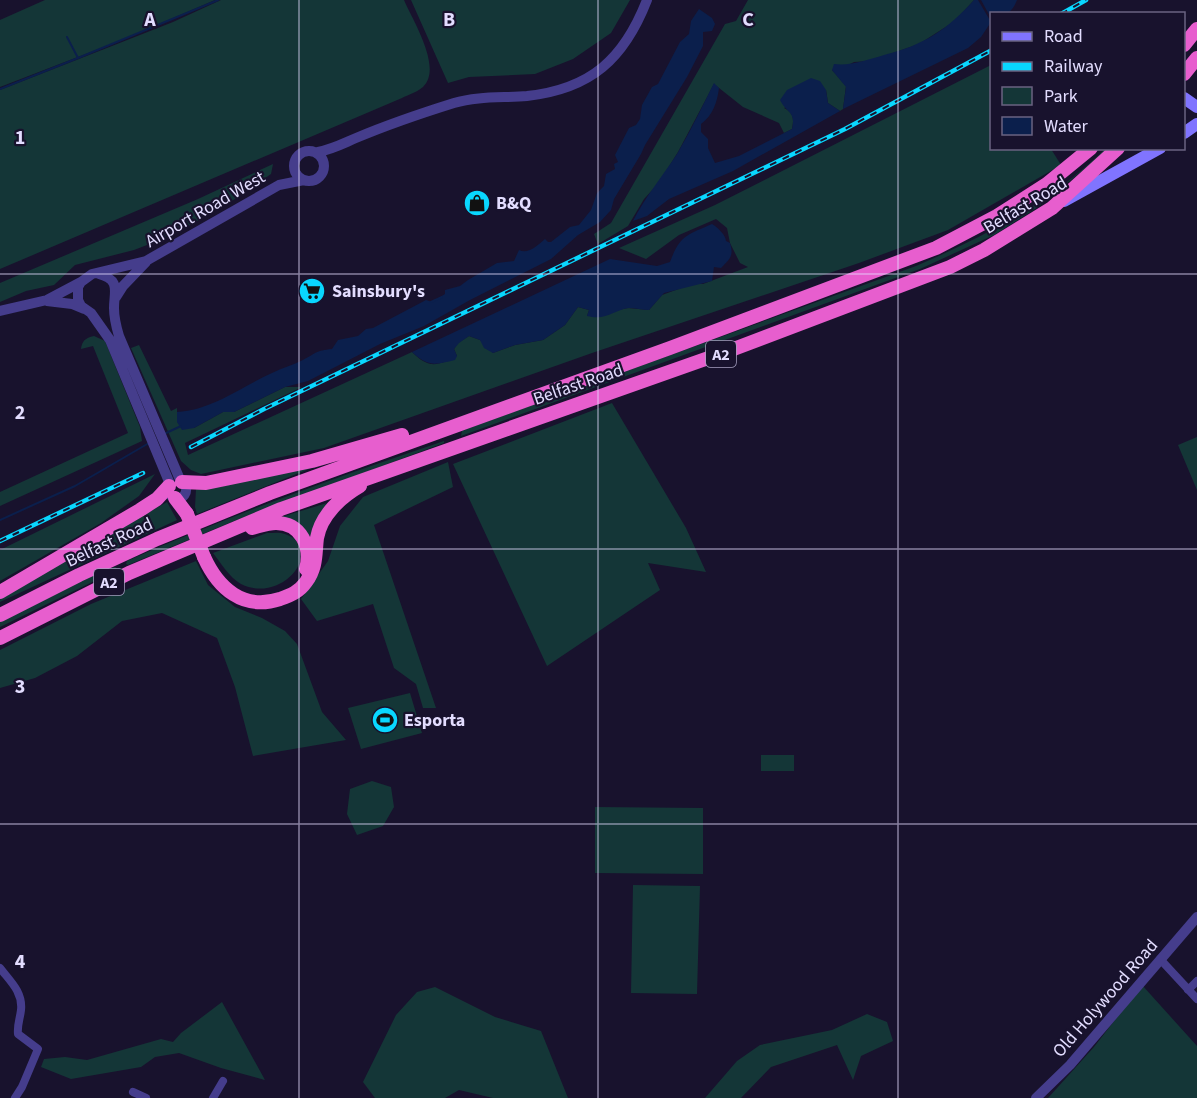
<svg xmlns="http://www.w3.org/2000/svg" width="1197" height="1098" viewBox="0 0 1197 1098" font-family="'Source Sans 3',sans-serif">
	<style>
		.green { fill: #143637 }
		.water { fill: #0b1f4c }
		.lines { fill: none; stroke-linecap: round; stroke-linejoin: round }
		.stream { stroke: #0b1f4c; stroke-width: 2 }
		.minor { stroke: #453d8c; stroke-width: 8 }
		.tertiary { stroke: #453d8c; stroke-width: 10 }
		.secondary { stroke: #8074ff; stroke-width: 12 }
		.trunk { stroke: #e75ece; stroke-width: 14 }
		.rail-casing { stroke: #09d7ff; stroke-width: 4.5 }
		.rail { stroke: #18122d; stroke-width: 2; stroke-dasharray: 7; stroke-linecap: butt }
		.trunk-bridge { stroke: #e75ece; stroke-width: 14 }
		.grid { fill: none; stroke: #e3ddff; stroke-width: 1.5; stroke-opacity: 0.55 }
		.labels { text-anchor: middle; stroke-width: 4.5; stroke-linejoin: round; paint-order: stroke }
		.shield { fill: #18122d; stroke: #a6a0c0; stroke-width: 1.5 }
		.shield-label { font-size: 16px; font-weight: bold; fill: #e3ddff }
		.poi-label { font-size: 18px; font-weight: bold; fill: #e3ddff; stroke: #18122d; text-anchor: start }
		.street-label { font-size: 18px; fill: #e3ddff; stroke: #18122d }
		.grid-label { font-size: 20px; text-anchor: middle; font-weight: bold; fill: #e3ddff; stroke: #18122d; stroke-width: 4.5; stroke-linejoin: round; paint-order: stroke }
	</style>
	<rect width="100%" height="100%" fill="#18122d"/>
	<path class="green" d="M 45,0 L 215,0 L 122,40 L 0,87 L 0,20 Z
		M 221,0 L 404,0 C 413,21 443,68 423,87 C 417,92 408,95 402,98 L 0,269 L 0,90 L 173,22 Z
		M 411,0 L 630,0 L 611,33 L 573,59 L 535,74 L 469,77 L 448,83 Z
		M 748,0 L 974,0 L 955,21 L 919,44 L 870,61 L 854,62 L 846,66 L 840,65 L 832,70 L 846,86 L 843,109 L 840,111 L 828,103 L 826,90 L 784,108 C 794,113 794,119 792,129 L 784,133 L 779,123 L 743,107 L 714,84 L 678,152 L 658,184 L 644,199 L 628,226 L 598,244 L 594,234 L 611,223 L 725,24 L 736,21 Z
		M 991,65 L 992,148 L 1051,149 L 1061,165 L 948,230 L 859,263 L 592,353 L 324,448 L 201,474 L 191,470 L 181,461 L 131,348 L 139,345 L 171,411 L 177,408 L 177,422 L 194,428 L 223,412 L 234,412 L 285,387 L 302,387 L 185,443 L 188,455 L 412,352 C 429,369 437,366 457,356 L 454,349 L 458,343 L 469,336 L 480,340 L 493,353 L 515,345 L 543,340 L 565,325 L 578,307 L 589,310 L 587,316 L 628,308 L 649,310 L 662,295 L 695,283 L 703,284 L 748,267 L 740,263 L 730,243 L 727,228 L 716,219 L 679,235 L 646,259 L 619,248 L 715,205 Z
		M 1105,149 L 1109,149 L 1035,209 L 994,235 L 920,269 L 461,436 L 462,431 L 475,426 L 916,266 C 984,237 1052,201 1105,149 Z
		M 273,164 L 271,174 L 235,199 L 173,235 L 134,250 L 75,265 L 54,285 L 26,291 L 0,302 L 0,283 L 198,199 Z
		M 94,336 L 105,341 L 140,427 L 142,441 L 0,506 L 0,492 L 128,433 L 93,346 L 81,349 C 82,341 85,338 94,336 Z
		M 612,403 L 686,528 L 706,572 L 648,563 L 660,590 L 547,666 L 453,464 Z
		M 1197,437 L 1197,490 L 1178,445 Z
		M 444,441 L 444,443 L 234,521 L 128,565 L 126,564 L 127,561 C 231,515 337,477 444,441 Z
		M 334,459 L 197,514 L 195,507 L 196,489 Z
		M 448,462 L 453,487 L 374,525 L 436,708 L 423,708 L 416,684 L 394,668 L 373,604 L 317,621 L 301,599 L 328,561 L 340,526 L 363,497 Z
		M 155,474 L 139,496 L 101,523 L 0,581 L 0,550 Z
		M 167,502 L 177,520 L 0,602 L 0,596 Z
		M 327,503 L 319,515 L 311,539 L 298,523 L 278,518 Z
		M 267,533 C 273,533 280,532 285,534 C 326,548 283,605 241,584 C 230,578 220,562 213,553 Z
		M 196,561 L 208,585 L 235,607 L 262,618 L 285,631 L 297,644 L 322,712 L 346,740 L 253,756 L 235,687 L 217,638 L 162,613 L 122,621 L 77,656 L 35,678 L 0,688 L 0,650 L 91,604 Z
		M 114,567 L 116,567 L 117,570 L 0,627 L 0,621 L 87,578 Z
		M 410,693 L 422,733 L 361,749 L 348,708 Z
		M 761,755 L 794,755 L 794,771 L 761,771 Z
		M 372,781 L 391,787 L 394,807 L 383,826 L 357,835 L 347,814 L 350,789 Z
		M 595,807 L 703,808 L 703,874 L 595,873 Z
		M 633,885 L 700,886 L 697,994 L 631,993 Z
		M 1142,985 L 1197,1046 L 1197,1098 L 1048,1098 L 1094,1047 Z
		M 435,987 L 495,1017 L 541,1031 L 568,1098 L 493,1098 L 459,1090 L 445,1098 L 375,1098 L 363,1082 L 396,1015 L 417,992 Z
		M 222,1002 L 265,1080 L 221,1068 L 179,1053 L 155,1057 L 141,1067 L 71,1079 L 41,1067 L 44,1059 L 65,1057 L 87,1060 L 161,1039 L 173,1042 L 181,1033 Z
		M 867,1014 L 887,1022 L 893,1041 L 861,1056 L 853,1080 L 837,1045 L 771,1067 L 741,1098 L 705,1098 L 737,1061 L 760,1045 L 832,1030 Z"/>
	<path class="water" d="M 974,0 L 978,0 L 991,22 L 981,37 L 968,48 L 843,109 L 846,87 L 832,70 L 834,64 C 851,66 867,60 884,55 C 924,45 947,30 974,0 Z
		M 981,0 L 1017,0 C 1011,15 1006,14 992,14 L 991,18 Z
		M 699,9 L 712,18 L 715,24 L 712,31 L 703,32 L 703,46 L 687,77 L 645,145 L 641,154 L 614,199 L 611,210 L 600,222 L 578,235 L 551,259 L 470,300 L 424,326 L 380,344 L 308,381 L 285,387 L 234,412 L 223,412 L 194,428 L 182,430 L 177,422 L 177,412 C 212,410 241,387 272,373 C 282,368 293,365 303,360 C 318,352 315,351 332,349 L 338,340 L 358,336 L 366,329 L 373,328 L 426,300 L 432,302 L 445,294 L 445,290 L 460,286 L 468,280 L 497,263 L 514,261 L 519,250 C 528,255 538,245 545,239 L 548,242 L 551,242 L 570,227 L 579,225 L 591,210 L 597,193 L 604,186 L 606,174 L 615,169 L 614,164 L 618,162 L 615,155 L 629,128 L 636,125 L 640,119 L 642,105 L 652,87 L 658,84 L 680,42 L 689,34 L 691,21 Z
		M 811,78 L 820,81 L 826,90 L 828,103 L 840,111 L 733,171 L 669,199 L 647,216 L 633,221 C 645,197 662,177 677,154 C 690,132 702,107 714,83 L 719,88 C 717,103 713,115 701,124 L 701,132 L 708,139 L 708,148 L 715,163 L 739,156 L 792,129 C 796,111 787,114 780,100 L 787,90 Z
		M 712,224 C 717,227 726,235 726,241 L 730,243 C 734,256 730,259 721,268 L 714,267 L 712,281 L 664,293 L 649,310 C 643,310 635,308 629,308 C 613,310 607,321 587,316 L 589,310 L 578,307 L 565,325 L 543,340 L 515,345 L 493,353 L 484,348 L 480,340 L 469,336 L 459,343 L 454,349 L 457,356 L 455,360 C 435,365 428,367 412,352 L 610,259 L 657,266 L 670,262 C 680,235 687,235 712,224 Z"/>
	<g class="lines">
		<path class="stream" d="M 78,58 L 218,0
			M 0,89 L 78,58 L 67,37
			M 431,302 L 442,297
			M 164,434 L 181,426
			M 0,520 L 75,486 L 149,443"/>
		<path class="minor" d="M 1160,959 L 1197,999
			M 0,968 C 10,981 23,992 21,1010 C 20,1019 17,1025 18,1034 L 38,1049 L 22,1087 L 15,1098
			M 1188,990 L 1197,981
			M 133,1092 L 146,1098
			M 213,1098 L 223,1081"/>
		<path class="tertiary" d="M294 166a15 15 0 1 1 30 0a15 15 0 1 1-30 0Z
			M 318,152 C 333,149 342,144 356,138 C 387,125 422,113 454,103 C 477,96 503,98 527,96 C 591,89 624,59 647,0
			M 99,274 C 121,280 114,291 114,308 C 114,318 116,326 119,336 L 181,482 L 186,487 C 187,493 184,498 177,499 L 170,495
			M 116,297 L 123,286 L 146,262
			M 47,301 L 72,304 L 84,309
			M 0,311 L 47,300 L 81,282
			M 170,484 L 110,340 L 91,313 L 81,306 L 78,300 L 78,287 L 81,282 L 92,274 L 146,261 L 279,185 L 304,180
			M 1036,1098 L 1070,1065 L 1197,917"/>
		<path class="secondary" d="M 1184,98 L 1197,107
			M 1184,133 L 1197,124
			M 1064,201 L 1160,148"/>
		<path class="trunk" d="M 1184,45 L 1197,29
			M 1184,74 L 1197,58
			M 182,482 L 206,483 L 312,461 L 402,435
			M 175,498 L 187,514
			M 252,528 C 260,526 268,523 276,523 C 301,523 312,547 306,569
			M 204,557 C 218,588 243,611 280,599 C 291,595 299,592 306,582 C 317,567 315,554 317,538 C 321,515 341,497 360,486
			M 0,592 L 140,510 L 157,499 L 169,486
			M 0,615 L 79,575 L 157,539 L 270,493 L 670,348 L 936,248 L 997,216 L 1047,184 L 1091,148
			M 0,638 L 129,573 L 281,509 L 731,350 L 950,267 L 984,250 L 1052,208 L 1118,148"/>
		<defs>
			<path id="rail" d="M 1061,14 L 1086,0
				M 191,447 L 264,409 L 845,129 L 992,50
				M 0,541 L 143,473"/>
		</defs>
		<use href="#rail" class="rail-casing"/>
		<use href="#rail" class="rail"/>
		<path class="trunk-bridge" d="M 187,514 L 204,557"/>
	</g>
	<path class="grid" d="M 299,0 L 299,1098M 598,0 L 598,1098M 898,0 L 898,1098M 0,274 L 1197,274M 0,549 L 1197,549M 0,824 L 1197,824"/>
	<defs>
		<symbol id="shop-disc" viewBox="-11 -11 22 22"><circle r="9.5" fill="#09d7ff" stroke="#18122d"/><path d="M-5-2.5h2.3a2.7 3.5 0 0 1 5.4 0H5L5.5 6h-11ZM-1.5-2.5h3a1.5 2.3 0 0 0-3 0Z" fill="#111"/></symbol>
		<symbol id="supermarket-disc" viewBox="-11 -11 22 22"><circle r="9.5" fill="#09d7ff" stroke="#18122d"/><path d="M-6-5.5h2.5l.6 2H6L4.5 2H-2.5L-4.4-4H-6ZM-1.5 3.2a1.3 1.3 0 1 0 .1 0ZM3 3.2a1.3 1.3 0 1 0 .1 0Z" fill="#111"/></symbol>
		<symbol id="stadium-disc" viewBox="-11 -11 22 22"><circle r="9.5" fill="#09d7ff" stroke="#18122d"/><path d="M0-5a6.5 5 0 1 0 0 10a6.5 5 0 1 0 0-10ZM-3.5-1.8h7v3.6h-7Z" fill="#111"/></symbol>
	</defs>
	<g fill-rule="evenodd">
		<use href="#shop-disc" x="462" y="188" width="30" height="30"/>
		<use href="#supermarket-disc" x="297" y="276" width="30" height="30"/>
		<use href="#stadium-disc" x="370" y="705" width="30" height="30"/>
	</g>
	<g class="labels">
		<g class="shield">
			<rect x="706" y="341" width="30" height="26" rx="4.5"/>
			<rect x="94" y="569" width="30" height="26" rx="4.5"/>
		</g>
		<g class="shield-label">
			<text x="721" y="360">A2</text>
			<text x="109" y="588">A2</text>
		</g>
		<g class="poi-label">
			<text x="496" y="209">B&amp;Q</text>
			<text x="332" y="297">Sainsbury's</text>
			<text x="404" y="726">Esporta</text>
		</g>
		<g class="street-label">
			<text transform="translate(1025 205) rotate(-31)" y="6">Belfast Road</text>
			<text transform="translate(205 209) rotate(-30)" y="6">Airport Road West</text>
			<text transform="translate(578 384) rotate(-19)" y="6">Belfast Road</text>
			<text transform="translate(109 542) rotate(-25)" y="6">Belfast Road</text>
			<text transform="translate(1105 998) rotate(-49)" y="6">Old Holywood Road</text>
		</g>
	</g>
	<g class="grid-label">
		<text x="150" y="26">A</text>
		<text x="449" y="26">B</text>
		<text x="748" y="26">C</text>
		<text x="20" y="144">1</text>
		<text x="20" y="419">2</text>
		<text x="20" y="693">3</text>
		<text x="20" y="968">4</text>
	</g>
	<rect x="990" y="12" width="195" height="138" fill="#18122d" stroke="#696381" stroke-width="1.5"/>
	<rect x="1002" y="32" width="30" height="9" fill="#8074ff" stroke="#696381" stroke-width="1.5"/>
	<text x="1044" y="42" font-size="18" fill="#e3ddff">Road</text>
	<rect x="1002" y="62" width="30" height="9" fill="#09d7ff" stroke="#696381" stroke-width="1.5"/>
	<text x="1044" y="72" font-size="18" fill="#e3ddff">Railway</text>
	<rect x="1002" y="87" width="30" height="18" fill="#143637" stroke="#696381" stroke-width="1.5"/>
	<text x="1044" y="102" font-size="18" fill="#e3ddff">Park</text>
	<rect x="1002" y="117" width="30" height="18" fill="#0b1f4c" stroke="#696381" stroke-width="1.5"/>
	<text x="1044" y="132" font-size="18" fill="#e3ddff">Water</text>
</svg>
